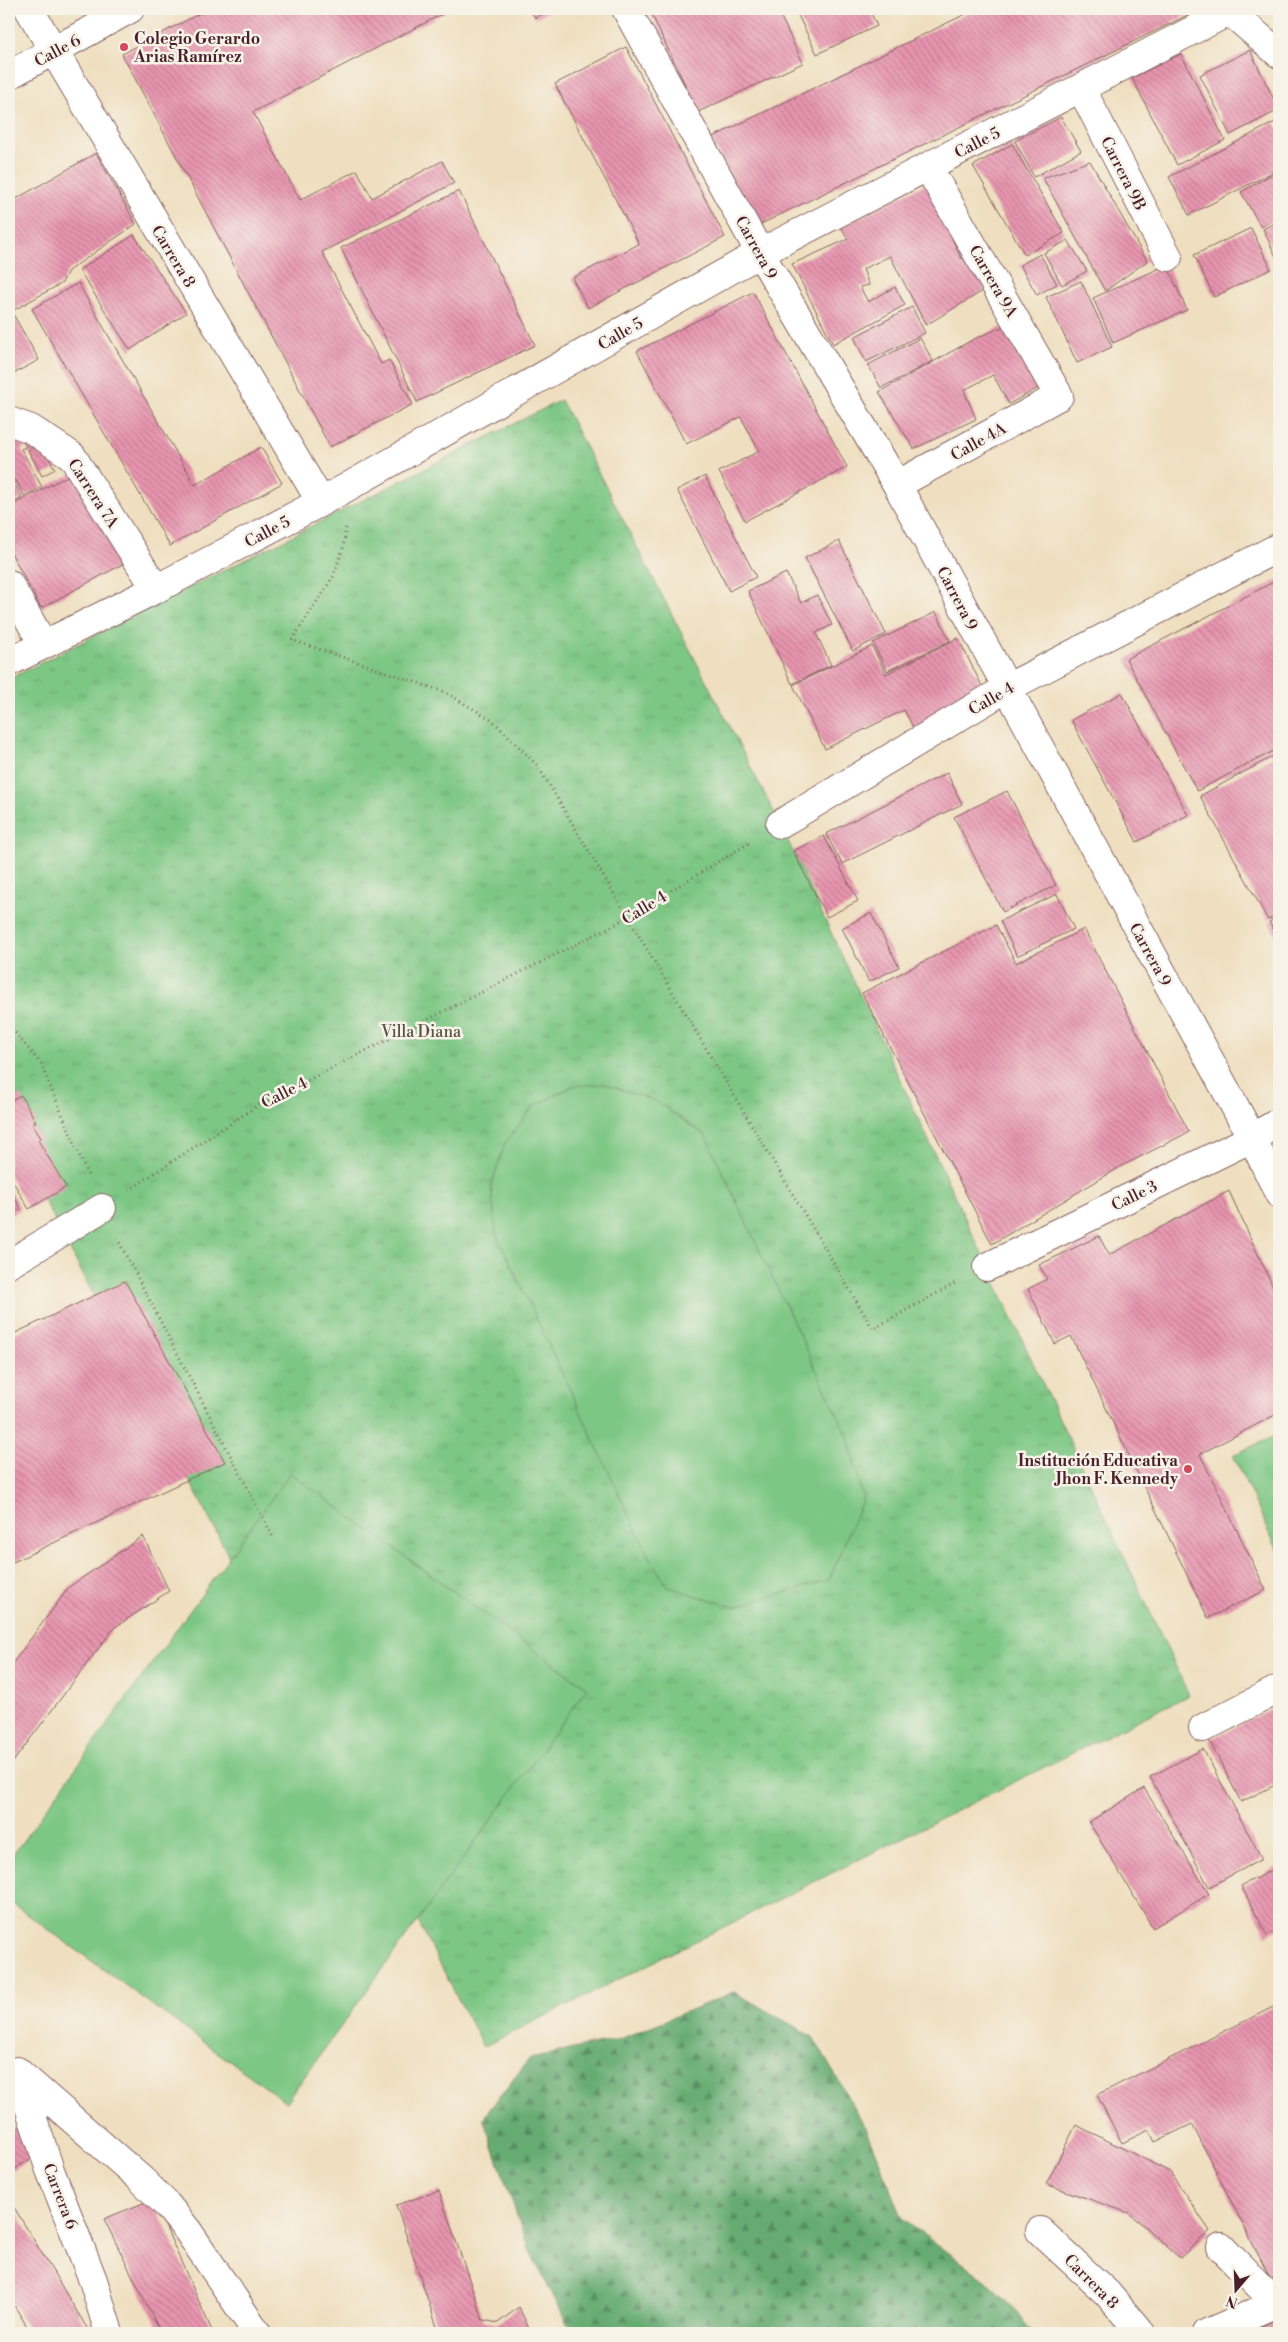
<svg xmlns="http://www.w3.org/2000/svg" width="1288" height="2342" viewBox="0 0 1288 2342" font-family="'Libre Bodoni',serif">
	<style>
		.grass { fill: url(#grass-tufts); stroke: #647358 }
		.forest { fill: url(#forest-firs); stroke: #58664e }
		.pitch { fill: #7dc784; stroke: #647358 }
		.building { fill: url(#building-back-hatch) }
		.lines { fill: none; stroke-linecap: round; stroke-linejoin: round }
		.street-casing { stroke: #84625f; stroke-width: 30 }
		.secondary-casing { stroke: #84625f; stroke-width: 30 }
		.path { stroke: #84625f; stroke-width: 3; stroke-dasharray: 1 4; stroke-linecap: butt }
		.street { stroke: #fff; stroke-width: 28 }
		.secondary { stroke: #fff; stroke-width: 28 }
		.poi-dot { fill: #d1495b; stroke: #f7f3e8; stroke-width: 2 }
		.labels { text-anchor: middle; stroke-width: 5; stroke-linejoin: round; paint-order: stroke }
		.poi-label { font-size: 16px; font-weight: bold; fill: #4a1f2b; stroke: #f7f3e8; text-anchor: start }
		.street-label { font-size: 16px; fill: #4a1f2b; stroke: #f7f3e8 }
		.park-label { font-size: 16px; fill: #595146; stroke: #f7f3e8 }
	</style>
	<defs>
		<pattern id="grass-tufts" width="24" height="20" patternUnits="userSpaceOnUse" patternTransform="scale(1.25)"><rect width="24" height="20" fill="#7dc784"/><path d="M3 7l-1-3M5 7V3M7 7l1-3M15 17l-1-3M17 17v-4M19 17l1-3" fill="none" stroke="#6eaa72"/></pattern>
		<pattern id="forest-firs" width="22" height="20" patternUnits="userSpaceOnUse" patternTransform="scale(1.25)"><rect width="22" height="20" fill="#66ac72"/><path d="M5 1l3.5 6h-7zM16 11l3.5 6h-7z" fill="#568b5e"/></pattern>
		<pattern id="building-back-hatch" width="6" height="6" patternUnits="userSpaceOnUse" patternTransform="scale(1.25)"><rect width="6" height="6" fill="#e895b0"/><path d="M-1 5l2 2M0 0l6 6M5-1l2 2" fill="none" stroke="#be798f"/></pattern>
	</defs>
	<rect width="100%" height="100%" fill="#f7f3e8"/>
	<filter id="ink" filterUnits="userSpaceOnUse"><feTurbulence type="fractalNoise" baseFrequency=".02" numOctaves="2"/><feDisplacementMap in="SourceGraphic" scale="10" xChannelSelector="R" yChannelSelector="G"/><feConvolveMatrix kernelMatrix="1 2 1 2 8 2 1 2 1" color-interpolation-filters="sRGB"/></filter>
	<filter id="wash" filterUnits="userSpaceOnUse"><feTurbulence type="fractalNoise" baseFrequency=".0096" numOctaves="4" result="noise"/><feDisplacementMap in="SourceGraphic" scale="20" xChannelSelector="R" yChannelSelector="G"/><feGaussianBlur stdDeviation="1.12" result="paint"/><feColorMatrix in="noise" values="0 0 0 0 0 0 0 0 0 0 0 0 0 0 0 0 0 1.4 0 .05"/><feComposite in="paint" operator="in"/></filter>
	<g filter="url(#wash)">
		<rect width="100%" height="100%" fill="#efdfc0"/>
		<path class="grass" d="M 561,400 L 780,824 L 1189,1695 L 483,2047 L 9,1132 L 9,679 Z"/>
		<path class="forest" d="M 734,1992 L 813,2037 L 863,2123 L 903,2219 L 987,2281 L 1035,2333 L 573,2333 L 529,2250 L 483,2118 L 530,2058 L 620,2039 Z"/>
		<path class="pitch" d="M 605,1084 L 655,1101 L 705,1135 L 848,1437 L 863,1498 L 829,1580 L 734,1607 L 668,1587 L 650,1559 L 496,1233 L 491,1186 L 505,1143 L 533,1107 L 573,1086 Z
			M 1279,1434 L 1279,1553 L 1233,1455 Z
			M 290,1473 L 587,1688 L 286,2102 L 9,1901 L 9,1860 Z"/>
		<g id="blocks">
			<path class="building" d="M 208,9 L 444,9 L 446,12 L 253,112 L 300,200 L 357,170 L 372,198 L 442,161 L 454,183 L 322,252 L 381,364 L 389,360 L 413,404 L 330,447 L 122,54 Z
				M 530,9 L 553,9 L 535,18 Z
				M 649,9 L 777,9 L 803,63 L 698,112 Z
				M 795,9 L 869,9 L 877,26 L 817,54 Z
				M 976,9 L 1200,9 L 755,227 L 711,138 Z
				M 626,47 L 725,237 L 588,308 L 572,278 L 639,244 L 555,84 Z
				M 1250,50 L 1279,110 L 1230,135 L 1200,75 Z
				M 1181,54 L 1225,140 L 1177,165 L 1132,78 Z
				M 1061,117 L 1081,151 L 1034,177 L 1015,141 Z
				M 1275,122 L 1279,131 L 1279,169 L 1189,215 L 1169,177 Z
				M 1012,144 L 1064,233 L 1025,255 L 973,166 Z
				M 96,153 L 136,224 L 68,271 L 62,283 L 14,310 L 9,300 L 9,203 Z
				M 1090,161 L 1147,261 L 1105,291 L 1043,178 Z
				M 1279,170 L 1279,216 L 1261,227 L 1241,192 Z
				M 927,183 L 961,258 L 970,258 L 986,289 L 926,325 L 890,256 L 863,269 L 869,285 L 860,287 L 868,302 L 895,287 L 905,305 L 833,344 L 792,264 L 848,239 L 841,227 Z
				M 459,191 L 535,345 L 417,402 L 341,248 Z
				M 1279,221 L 1279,263 L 1263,229 Z
				M 1251,228 L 1271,269 L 1214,297 L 1194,255 Z
				M 134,235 L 186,313 L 130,350 L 79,270 Z
				M 1068,240 L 1087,271 L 1062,285 L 1044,253 Z
				M 1040,254 L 1057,284 L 1037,295 L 1020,265 Z
				M 1167,265 L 1187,310 L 1113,343 L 1093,298 Z
				M 1081,281 L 1112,347 L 1077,363 L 1046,297 Z
				M 78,283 L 195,485 L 261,447 L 282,483 L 170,546 L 32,309 Z
				M 753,292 L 847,467 L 745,521 L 719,472 L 759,451 L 741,417 L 686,444 L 637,351 Z
				M 9,307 L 39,360 L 9,376 Z
				M 912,307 L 925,333 L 866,362 L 854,337 Z
				M 1004,326 L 1038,388 L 1009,404 L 993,375 L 964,390 L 976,419 L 914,449 L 879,392 L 974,339 Z
				M 920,338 L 933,361 L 881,388 L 868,365 Z
				M 16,429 L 26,447 L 21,449 L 42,487 L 24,496 L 15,479 L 9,482 L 9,432 Z
				M 41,443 L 55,469 L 42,476 L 28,450 Z
				M 73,473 L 123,564 L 41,608 L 9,549 L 9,507 Z
				M 705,476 L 756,577 L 729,591 L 677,490 Z
				M 14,482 L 22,498 L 9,505 L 9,484 Z
				M 839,541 L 886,634 L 853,651 L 805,558 Z
				M 786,573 L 801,603 L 817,595 L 832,625 L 816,633 L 831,665 L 792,684 L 748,591 Z
				M 1279,579 L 1279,748 L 1197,791 L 1126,659 Z
				M 936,612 L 950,641 L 887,671 L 873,643 Z
				M 958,638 L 986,694 L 914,729 L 904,710 L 825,749 L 793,685 L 872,646 L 886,674 Z
				M 1122,693 L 1188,815 L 1137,842 L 1071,720 Z
				M 1279,753 L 1279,914 L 1268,920 L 1200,796 Z
				M 947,773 L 962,804 L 842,864 L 826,834 Z
				M 1007,791 L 1056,885 L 1003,912 L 954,817 Z
				M 824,836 L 858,901 L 827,917 L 793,851 Z
				M 1057,894 L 1074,929 L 1017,956 L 1000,921 Z
				M 871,913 L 899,967 L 869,982 L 842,928 Z
				M 1279,917 L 1279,941 L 1269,922 Z
				M 996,925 L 1016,963 L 1084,929 L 1189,1132 L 1120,1167 L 992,1244 L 862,993 Z
				M 21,1095 L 36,1122 L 32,1124 L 41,1138 L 38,1140 L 66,1187 L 29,1209 L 9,1175 L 9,1102 Z
				M 9,1188 L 21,1209 L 9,1217 Z
				M 1229,1191 L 1279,1300 L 1279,1413 L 1200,1454 L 1266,1590 L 1208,1618 L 1071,1336 L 1055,1344 L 1028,1289 L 1047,1279 L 1039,1265 L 1099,1236 L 1109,1255 Z
				M 125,1281 L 225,1462 L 9,1564 L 9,1336 Z
				M 143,1536 L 169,1591 L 114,1628 L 9,1767 L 9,1668 L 69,1587 Z
				M 1279,1705 L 1279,1783 L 1241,1802 L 1209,1740 Z
				M 1203,1749 L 1262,1859 L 1209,1887 L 1150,1777 Z
				M 1144,1788 L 1209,1894 L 1153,1928 L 1089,1822 Z
				M 1279,1866 L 1279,1929 L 1267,1935 L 1241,1886 Z
				M 1279,2004 L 1279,2274 L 1270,2278 L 1192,2124 L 1155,2142 L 1149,2130 L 1122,2143 L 1097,2095 Z
				M 9,2111 L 14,2119 L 9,2122 Z
				M 1076,2125 L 1170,2172 L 1210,2231 L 1180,2258 L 1129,2213 L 1046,2184 Z
				M 21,2126 L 38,2155 L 9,2172 L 9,2133 Z
				M 439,2191 L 483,2320 L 498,2323 L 519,2307 L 531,2333 L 456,2333 L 456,2329 L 439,2333 L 396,2205 Z
				M 9,2199 L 90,2333 L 31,2333 L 9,2297 Z
				M 153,2199 L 213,2333 L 161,2333 L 104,2219 Z
				M 1279,2318 L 1279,2333 L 1247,2333 Z"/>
		</g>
	</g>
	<g filter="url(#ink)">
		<use href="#blocks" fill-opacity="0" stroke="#84625f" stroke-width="1"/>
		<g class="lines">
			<defs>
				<path id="street" d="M 29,9 L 321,502
					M 626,9 L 760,253 L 897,485 L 1252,1138 L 1279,1194
					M 1227,9 L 1279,54
					M 1081,88 L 1168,257
					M 9,421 L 31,429 L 72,456 L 156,589
					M 897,485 L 1059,396 L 928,167
					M 9,584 L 43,644
					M 9,662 L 156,589 L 321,502 L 760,253 L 1234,9
					M 780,824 L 1007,688 L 1279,547
					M 9,1264 L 102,1208
					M 987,1267 L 1252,1138 L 1279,1122
					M 1203,1728 L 1279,1689
					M 17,2071 L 142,2180 L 167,2205 L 188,2231 L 257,2333
					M 17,2071 L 50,2170 L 93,2280 L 109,2333
					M 1040,2231 L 1107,2293 L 1141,2333
					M 1221,2247 L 1276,2303
					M 1207,2333 L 1279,2302"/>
				<path id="secondary" d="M 9,75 L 130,9"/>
			</defs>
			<use href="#street" class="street-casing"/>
			<use href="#secondary" class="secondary-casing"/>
			<path class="path" d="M 346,528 L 343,548 L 333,577 L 292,640 L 445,692 L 492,720 L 538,766 L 873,1329 L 957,1282
				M 9,1025 L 41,1064 L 89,1178
				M 129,1190 L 257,1106 L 614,925 L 751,842
				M 117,1238 L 274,1539"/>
			<use href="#street" class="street"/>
			<use href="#secondary" class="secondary"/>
		</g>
	</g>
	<g class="poi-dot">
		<circle cx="124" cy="47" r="5"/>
		<circle cx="1188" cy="1469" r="5"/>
	</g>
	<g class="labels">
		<g class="poi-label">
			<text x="134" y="44">Colegio Gerardo<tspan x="134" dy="18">Arias Ramírez</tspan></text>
			<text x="1178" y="1466" text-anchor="end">Institución Educativa<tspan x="1178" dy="18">Jhon F. Kennedy</tspan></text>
		</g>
		<g class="street-label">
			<text transform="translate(57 50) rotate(-28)" y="6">Calle 6</text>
			<text transform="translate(977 142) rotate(-27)" y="6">Calle 5</text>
			<text transform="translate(1124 173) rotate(63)" y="6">Carrera 9B</text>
			<text transform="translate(757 247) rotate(61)" y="6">Carrera 9</text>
			<text transform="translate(174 256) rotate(59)" y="6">Carrera 8</text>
			<text transform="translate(994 281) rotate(60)" y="6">Carrera 9A</text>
			<text transform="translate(620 333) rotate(-30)" y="6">Calle 5</text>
			<text transform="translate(978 441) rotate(-29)" y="6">Calle 4A</text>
			<text transform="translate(94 493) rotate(57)" y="6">Carrera 7A</text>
			<text transform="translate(267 531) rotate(-28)" y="6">Calle 5</text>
			<text transform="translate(958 598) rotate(62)" y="6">Carrera 9</text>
			<text transform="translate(991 698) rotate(-30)" y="6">Calle 4</text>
			<text transform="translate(644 907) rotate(-31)" y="6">Calle 4</text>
			<text transform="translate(1151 954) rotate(61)" y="6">Carrera 9</text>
			<text transform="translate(284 1092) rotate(-27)" y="6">Calle 4</text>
			<text transform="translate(1134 1195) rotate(-26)" y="6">Calle 3</text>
			<text transform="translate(61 2196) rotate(69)" y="6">Carrera 6</text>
			<text transform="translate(1092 2281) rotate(45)" y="6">Carrera 8</text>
		</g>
		<g class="park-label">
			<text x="421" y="1037">Villa Diana</text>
		</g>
	</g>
	<rect width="1288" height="2342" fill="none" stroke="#f7f3e8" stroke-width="30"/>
	<g transform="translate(1236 2290) rotate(199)" stroke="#f7f3e8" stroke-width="4" paint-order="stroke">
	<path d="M0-4L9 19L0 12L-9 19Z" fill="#4a1f2b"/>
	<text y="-8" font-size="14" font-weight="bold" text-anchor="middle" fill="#4a1f2b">N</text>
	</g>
</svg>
